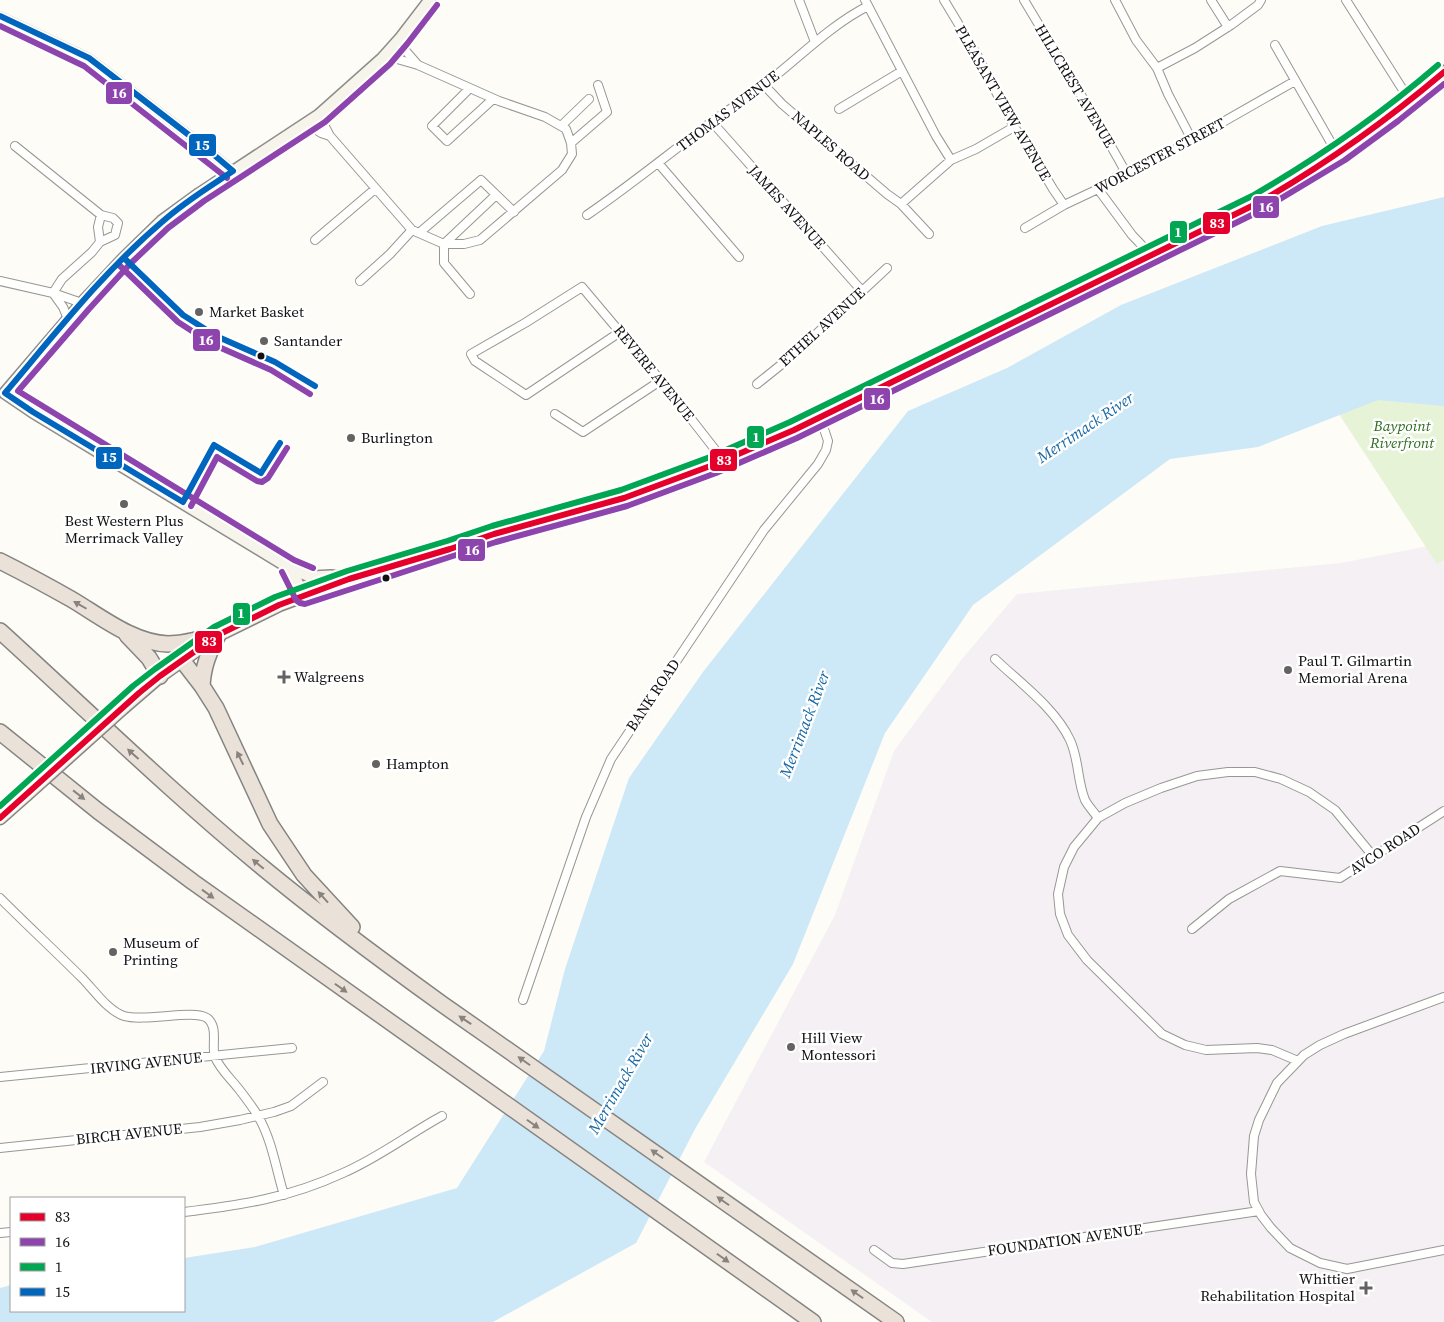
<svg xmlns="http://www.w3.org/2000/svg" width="1444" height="1322" viewBox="0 0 1444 1322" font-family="'Source Serif 4',serif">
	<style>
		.industrial { fill: #f5f0f3 }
		.green { fill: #e7f3d7 }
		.water { fill: #cde8f7 }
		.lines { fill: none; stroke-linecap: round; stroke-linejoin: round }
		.street-casing { stroke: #979795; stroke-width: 10 }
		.secondary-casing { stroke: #8e8d8b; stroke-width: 14 }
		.primary-casing { stroke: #858482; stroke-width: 15 }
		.highway-casing { stroke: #858482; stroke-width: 18 }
		.street { stroke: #fffffe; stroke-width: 8 }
		.secondary { stroke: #f6f4eb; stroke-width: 11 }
		.primary { stroke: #ede9dc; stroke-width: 12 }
		.highway { stroke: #eae1d8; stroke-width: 15 }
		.primary-bridge-casing { stroke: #858482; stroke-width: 15; stroke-linecap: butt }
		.primary-bridge { stroke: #ede9dc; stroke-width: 12 }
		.bus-1-casing { stroke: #fff; stroke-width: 10 }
		.bus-2-casing { stroke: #fff; stroke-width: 10 }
		.bus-3-casing { stroke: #fff; stroke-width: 10 }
		.bus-4-casing { stroke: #fff; stroke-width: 10 }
		.bus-1 { stroke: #e4002b; stroke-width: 6 }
		.bus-2 { stroke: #8e44ad; stroke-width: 6 }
		.bus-3 { stroke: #00a651; stroke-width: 6 }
		.bus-4 { stroke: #0065bd; stroke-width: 6 }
		.oneway { fill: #88837e }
		.poi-dot { fill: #646362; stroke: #fff; stroke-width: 2 }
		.bus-dot { fill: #111; stroke: #fff; stroke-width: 2 }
		.labels { text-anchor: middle; stroke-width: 5; stroke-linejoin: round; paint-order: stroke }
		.street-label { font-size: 15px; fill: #111; stroke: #fff }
		.poi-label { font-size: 15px; fill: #111; stroke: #fff; text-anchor: start }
		.park-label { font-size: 15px; font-style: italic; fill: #2f6b1f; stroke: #fff }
		.water-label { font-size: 16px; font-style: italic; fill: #1768a6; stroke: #fff }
		.line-badge { stroke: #fff; stroke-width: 2 }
		.badge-label { font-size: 14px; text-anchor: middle; font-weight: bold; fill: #fff }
	</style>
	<rect width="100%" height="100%" fill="#fdfcf7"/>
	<path class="industrial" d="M 1444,543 L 1444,1322 L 932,1322 L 704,1162 L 835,915 L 894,751 L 962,659 L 1017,594 L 1341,563 Z"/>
	<path class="green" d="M 1378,391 L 1444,395 L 1444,560 L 1437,564 L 1335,408 Z"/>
	<path class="water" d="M 1444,197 L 1444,406 L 1378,400 L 1258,447 L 1170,459 L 973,605 L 885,733 L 793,964 L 695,1129 L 636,1243 L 493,1322 L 0,1322 L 0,1288 L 11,1285 L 11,1311 L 184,1311 L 184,1258 L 255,1247 L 457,1188 L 544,1051 L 565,969 L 629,778 L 703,672 L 908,411 L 1007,368 L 1121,305 L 1322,226 Z"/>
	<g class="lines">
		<defs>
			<path id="street" d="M 799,0 L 815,42
				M 865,0 L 936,136 L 951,160
				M 944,0 L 976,53 L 1014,127 L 1024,140 L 1053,189 L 1064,205
				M 1024,0 C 1058,57 1093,113 1125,171
				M 1115,0 L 1136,40 L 1157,68 L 1168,94 L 1192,140
				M 1211,0 L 1228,27
				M 1346,0 L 1410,101
				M 0,16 L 89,58 L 207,149 L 233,171
				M 1275,45 L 1338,155
				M 383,58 L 397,59 L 418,65 L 405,50 L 400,39
				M 1157,68 L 1195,48 L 1231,25 L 1258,5 L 1261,0
				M 764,85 L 782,104 L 887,194 L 901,204 L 929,234
				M 469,89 L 432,126 L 447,141 L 493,99
				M 839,109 L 902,71
				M 712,122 L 862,291
				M 308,124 L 321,133 L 330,136 L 319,115
				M 561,126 L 589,99
				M 330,136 L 412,230 L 444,244 L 464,244 L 480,240 L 562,170 L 572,154 L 571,143 L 566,129 L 545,117 L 499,101 L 418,65
				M 571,143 L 607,112 L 598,85
				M 15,146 L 101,215 L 113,218 L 118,223 L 115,235 L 100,242 L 92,252 L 62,279 L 53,293
				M 659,164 L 739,257
				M 1098,189 L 1132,235 L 1152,256
				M 901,204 L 951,160 L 976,149 L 1014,127
				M 587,215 C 628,187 666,156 706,126 C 725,112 746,99 765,84 C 799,58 829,26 868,6
				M 1025,228 L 1064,205 L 1098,189 L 1125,171 L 1158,159 L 1295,81
				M 419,233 L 481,180 L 514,212
				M 315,240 L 375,189
				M 100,242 L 98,227 L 101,215
				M 0,281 L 53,293 L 82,303
				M 360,281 L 390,254 L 412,230
				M 53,293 L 63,307 L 68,319
				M 470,294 L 444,263 L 444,244 L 496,195
				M 620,332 L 526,395 L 475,361 L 471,354 L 525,323 L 582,287 L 667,388 L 724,461
				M 757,384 L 797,352 L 887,268
				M 555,414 L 583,432 L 660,381
				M 995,659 C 1020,683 1055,708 1070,740 C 1079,759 1077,780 1085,800 C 1088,806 1094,812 1098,818
				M 0,898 C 27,925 55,951 82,978 C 94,990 107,1010 124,1016 C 145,1022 194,1009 207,1018 C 219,1027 211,1046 215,1057 C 220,1069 230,1078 238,1088 C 245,1097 252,1106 258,1116 C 272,1140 276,1169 284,1195
				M 1192,929 L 1229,899 L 1280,871 L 1340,878 L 1444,811
				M 1444,997 L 1344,1034 L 1320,1045 L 1304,1055 L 1277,1083 L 1259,1120 L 1254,1136 L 1251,1174 L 1254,1202 L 1261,1215 L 1271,1228 L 1290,1248 L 1320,1263 L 1347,1269 L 1444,1250
				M 523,1000 L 586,817 L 611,759 L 764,530 L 818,464 L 826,450 L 828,441 L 820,417
				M 1298,1061 L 1272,1050 L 1257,1048 L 1206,1050 L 1185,1045 L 1162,1034 L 1087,960 L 1068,935 L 1060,914 L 1058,894 L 1064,867 L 1074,847 L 1098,818 L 1125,803 L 1161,788 L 1197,776 L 1228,772 L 1255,772 L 1281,779 L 1309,792 L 1335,810 L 1373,856
				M 0,1077 L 292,1048
				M 0,1148 L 200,1127 L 240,1120 L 274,1112 L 291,1106 L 323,1082
				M 184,1212 C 242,1205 289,1198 343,1173 C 378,1158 409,1134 442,1116
				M 0,1233 L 11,1232
				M 874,1250 L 892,1263 L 903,1264 L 1259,1211"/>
			<path id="secondary" d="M 290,568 L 303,595
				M 349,579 L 331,576 L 312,577 L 290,568 L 33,412 L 5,393 L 82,303 L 124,258 L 162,221 L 199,194 L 319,115 L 383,58 L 400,39 L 430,0"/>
			<path id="primary" d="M 124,707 L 160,676 L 218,635 L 279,605 L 349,579 L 450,549 L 494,534 L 624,498 L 713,465 L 794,430 L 1227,219 C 1305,179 1378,131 1444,72
				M 0,818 L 26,795"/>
			<path id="highway" d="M 0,561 C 24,573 48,586 71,599 C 100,616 133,643 168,644 C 185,644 202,639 218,635
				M 0,631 C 87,710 171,792 262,867 C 320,915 381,960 442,1004 L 896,1322
				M 127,635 L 149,658 L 160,676
				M 182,660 L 202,686 L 216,708 L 270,824 L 304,875 L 352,927
				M 202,686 C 203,666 209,652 218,635
				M 0,732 L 98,811 L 193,882 L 813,1322"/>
		</defs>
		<use href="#street" class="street-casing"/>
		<use href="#secondary" class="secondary-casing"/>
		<use href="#primary" class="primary-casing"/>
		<use href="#highway" class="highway-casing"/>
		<use href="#street" class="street"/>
		<use href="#secondary" class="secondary"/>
		<use href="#primary" class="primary"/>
		<use href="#highway" class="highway"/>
		<defs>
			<path id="primary-bridge" d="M 26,795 L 124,707"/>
		</defs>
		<use href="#primary-bridge" class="primary-bridge-casing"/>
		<use href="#primary-bridge" class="primary-bridge"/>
		<defs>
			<path id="bus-1" d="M 0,818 L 139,693 L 160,676 L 218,635 L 279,605 L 349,579 L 450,549 L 494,534 L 624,498 L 713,465 L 794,430 L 1256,204 C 1323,166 1385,122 1444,72"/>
			<path id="bus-2" d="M 0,26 L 84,66 L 227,178
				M 118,264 L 178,322 L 212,344 L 271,370 L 310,394
				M 191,506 L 217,457 L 257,481 L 262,482 L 268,478 L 287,448
				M 313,568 L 294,560 L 18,391 L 89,309 L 130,264 L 168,228 L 204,201 L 325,122 L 390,64 L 407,44 L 437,5
				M 282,572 L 296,600 L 300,603 L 305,604 L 496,542 L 627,506 L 716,473 L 797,438 L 1260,211 L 1345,160 L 1398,121 L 1444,84"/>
			<path id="bus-3" d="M 0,806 L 133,686 L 155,669 L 214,627 L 275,597 L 347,571 L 447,541 L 492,526 L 621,490 L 710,457 L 790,422 L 1252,196 C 1318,158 1380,115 1438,65"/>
			<path id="bus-4" d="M 0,16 L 89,58 L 207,149 L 233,171 C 209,187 184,202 162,222 C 103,272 55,334 5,393 L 33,412 L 183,502 L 214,445 L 261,473 L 280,443
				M 124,258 L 183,315 L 216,336 L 275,362 L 315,386"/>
		</defs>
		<use href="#bus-1" class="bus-1-casing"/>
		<use href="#bus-2" class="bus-2-casing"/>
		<use href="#bus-3" class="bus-3-casing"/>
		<use href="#bus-4" class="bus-4-casing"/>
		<use href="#bus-1" class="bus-1"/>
		<use href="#bus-2" class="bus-2"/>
		<use href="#bus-3" class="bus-3"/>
		<use href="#bus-4" class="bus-4"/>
	</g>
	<defs><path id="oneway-solid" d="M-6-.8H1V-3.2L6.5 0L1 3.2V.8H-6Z" transform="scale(1.25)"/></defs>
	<g class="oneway">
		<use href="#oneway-solid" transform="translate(80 605) rotate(-150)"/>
		<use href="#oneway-solid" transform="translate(133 754) rotate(-138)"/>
		<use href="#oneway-solid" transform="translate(240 758) rotate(-116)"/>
		<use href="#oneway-solid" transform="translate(79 795) rotate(38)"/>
		<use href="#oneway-solid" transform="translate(258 864) rotate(-140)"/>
		<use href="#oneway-solid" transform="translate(208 894) rotate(36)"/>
		<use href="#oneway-solid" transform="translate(323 897) rotate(-132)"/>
		<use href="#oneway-solid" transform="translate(341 988) rotate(35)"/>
		<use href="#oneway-solid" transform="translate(465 1020) rotate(-146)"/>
		<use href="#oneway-solid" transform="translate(524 1061) rotate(-145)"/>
		<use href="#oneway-solid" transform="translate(533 1124) rotate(35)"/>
		<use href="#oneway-solid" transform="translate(657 1154) rotate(-145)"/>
		<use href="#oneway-solid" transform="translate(723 1201) rotate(-145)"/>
		<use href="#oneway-solid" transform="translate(723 1258) rotate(35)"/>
		<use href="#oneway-solid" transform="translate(857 1294) rotate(-145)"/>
	</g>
	<g class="poi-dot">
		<circle cx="199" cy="312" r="5"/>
		<circle cx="264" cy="341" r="5"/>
		<circle cx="351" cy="438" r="5"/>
		<circle cx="124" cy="504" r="5"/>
		<circle cx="1288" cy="670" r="5"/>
		<path d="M281.5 669.5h5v5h5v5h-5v5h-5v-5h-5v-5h5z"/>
		<circle cx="376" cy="764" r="5"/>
		<circle cx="113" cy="952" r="5"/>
		<circle cx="791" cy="1047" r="5"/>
		<path d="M1363.5 1280.5h5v5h5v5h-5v5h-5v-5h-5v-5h5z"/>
	</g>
	<g class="bus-dot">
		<circle cx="261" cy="356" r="4.5"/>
		<circle cx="386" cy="578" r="4.5"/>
	</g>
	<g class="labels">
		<g class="street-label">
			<text transform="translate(1075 86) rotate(59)" y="5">HILLCREST AVENUE</text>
			<text transform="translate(1003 103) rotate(60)" y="5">PLEASANT VIEW AVENUE</text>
			<text transform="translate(728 111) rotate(-37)" y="5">THOMAS AVENUE</text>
			<text transform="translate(831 146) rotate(41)" y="5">NAPLES ROAD</text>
			<text transform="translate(1160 156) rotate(-28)" y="5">WORCESTER STREET</text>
			<text transform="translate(787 207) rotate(48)" y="5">JAMES AVENUE</text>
			<text transform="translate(822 327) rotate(-42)" y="5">ETHEL AVENUE</text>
			<text transform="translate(654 373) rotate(51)" y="5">REVERE AVENUE</text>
			<text transform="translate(653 695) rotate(-56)" y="5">BANK ROAD</text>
			<text transform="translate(1385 849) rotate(-33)" y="5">AVCO ROAD</text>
			<text transform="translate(146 1063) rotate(-6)" y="5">IRVING AVENUE</text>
			<text transform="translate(129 1134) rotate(-6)" y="5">BIRCH AVENUE</text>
			<text transform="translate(1065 1240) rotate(-8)" y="5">FOUNDATION AVENUE</text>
		</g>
		<g class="poi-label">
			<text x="209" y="317">Market Basket</text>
			<text x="274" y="346">Santander</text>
			<text x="361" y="443">Burlington</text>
			<text x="124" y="526" text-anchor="middle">Best Western Plus<tspan x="124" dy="17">Merrimack Valley</tspan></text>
			<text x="1298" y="666">Paul T. Gilmartin<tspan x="1298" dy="17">Memorial Arena</tspan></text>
			<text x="294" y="682">Walgreens</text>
			<text x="386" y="769">Hampton</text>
			<text x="123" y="948">Museum of<tspan x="123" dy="17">Printing</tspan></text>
			<text x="801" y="1043">Hill View<tspan x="801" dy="17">Montessori</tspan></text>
			<text x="1355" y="1284" text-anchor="end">Whittier<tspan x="1355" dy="17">Rehabilitation Hospital</tspan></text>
		</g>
		<g class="park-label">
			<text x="1402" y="431">Baypoint<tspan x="1402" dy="17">Riverfront</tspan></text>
		</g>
		<g class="water-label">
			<text transform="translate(1085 427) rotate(-34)" y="6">Merrimack River</text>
			<text transform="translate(804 724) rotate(-69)" y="6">Merrimack River</text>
			<text transform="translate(620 1083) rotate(-60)" y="6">Merrimack River</text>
		</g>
	</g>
	<g class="line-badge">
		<rect x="105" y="81" width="28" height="24" rx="5" fill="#8e44ad"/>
		<rect x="188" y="133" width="29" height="24" rx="5" fill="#0065bd"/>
		<rect x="1252" y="195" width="28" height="24" rx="5" fill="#8e44ad"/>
		<rect x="1202" y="211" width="29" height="24" rx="5" fill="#e4002b"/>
		<rect x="1169" y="220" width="19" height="24" rx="5" fill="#00a651"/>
		<rect x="192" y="328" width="29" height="24" rx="5" fill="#8e44ad"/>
		<rect x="863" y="387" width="28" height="24" rx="5" fill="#8e44ad"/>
		<rect x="746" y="425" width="19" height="24" rx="5" fill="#00a651"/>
		<rect x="95" y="446" width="28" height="24" rx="5" fill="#0065bd"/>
		<rect x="709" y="448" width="29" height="24" rx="5" fill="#e4002b"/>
		<rect x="457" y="538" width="29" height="24" rx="5" fill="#8e44ad"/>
		<rect x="232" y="602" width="19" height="24" rx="5" fill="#00a651"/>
		<rect x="194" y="630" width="29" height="24" rx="5" fill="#e4002b"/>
	</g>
	<g class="badge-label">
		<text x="119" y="98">16</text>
		<text x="202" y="150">15</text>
		<text x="1266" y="212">16</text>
		<text x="1217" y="228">83</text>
		<text x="1178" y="237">1</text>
		<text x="206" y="345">16</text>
		<text x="877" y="404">16</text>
		<text x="756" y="442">1</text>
		<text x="109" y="462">15</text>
		<text x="724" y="465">83</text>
		<text x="472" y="555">16</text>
		<text x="241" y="618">1</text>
		<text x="209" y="646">83</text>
	</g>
	<rect x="10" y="1197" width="175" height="115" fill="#ffffff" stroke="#a0a0a0"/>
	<rect x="20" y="1213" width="25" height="8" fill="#e4002b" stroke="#a0a0a0"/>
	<text x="55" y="1222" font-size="15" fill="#111111">83</text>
	<rect x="20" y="1238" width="25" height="8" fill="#8e44ad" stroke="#a0a0a0"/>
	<text x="55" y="1247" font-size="15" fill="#111111">16</text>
	<rect x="20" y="1263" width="25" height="8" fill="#00a651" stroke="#a0a0a0"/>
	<text x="55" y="1272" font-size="15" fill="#111111">1</text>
	<rect x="20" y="1288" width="25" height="8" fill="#0065bd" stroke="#a0a0a0"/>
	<text x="55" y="1297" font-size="15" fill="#111111">15</text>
</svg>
